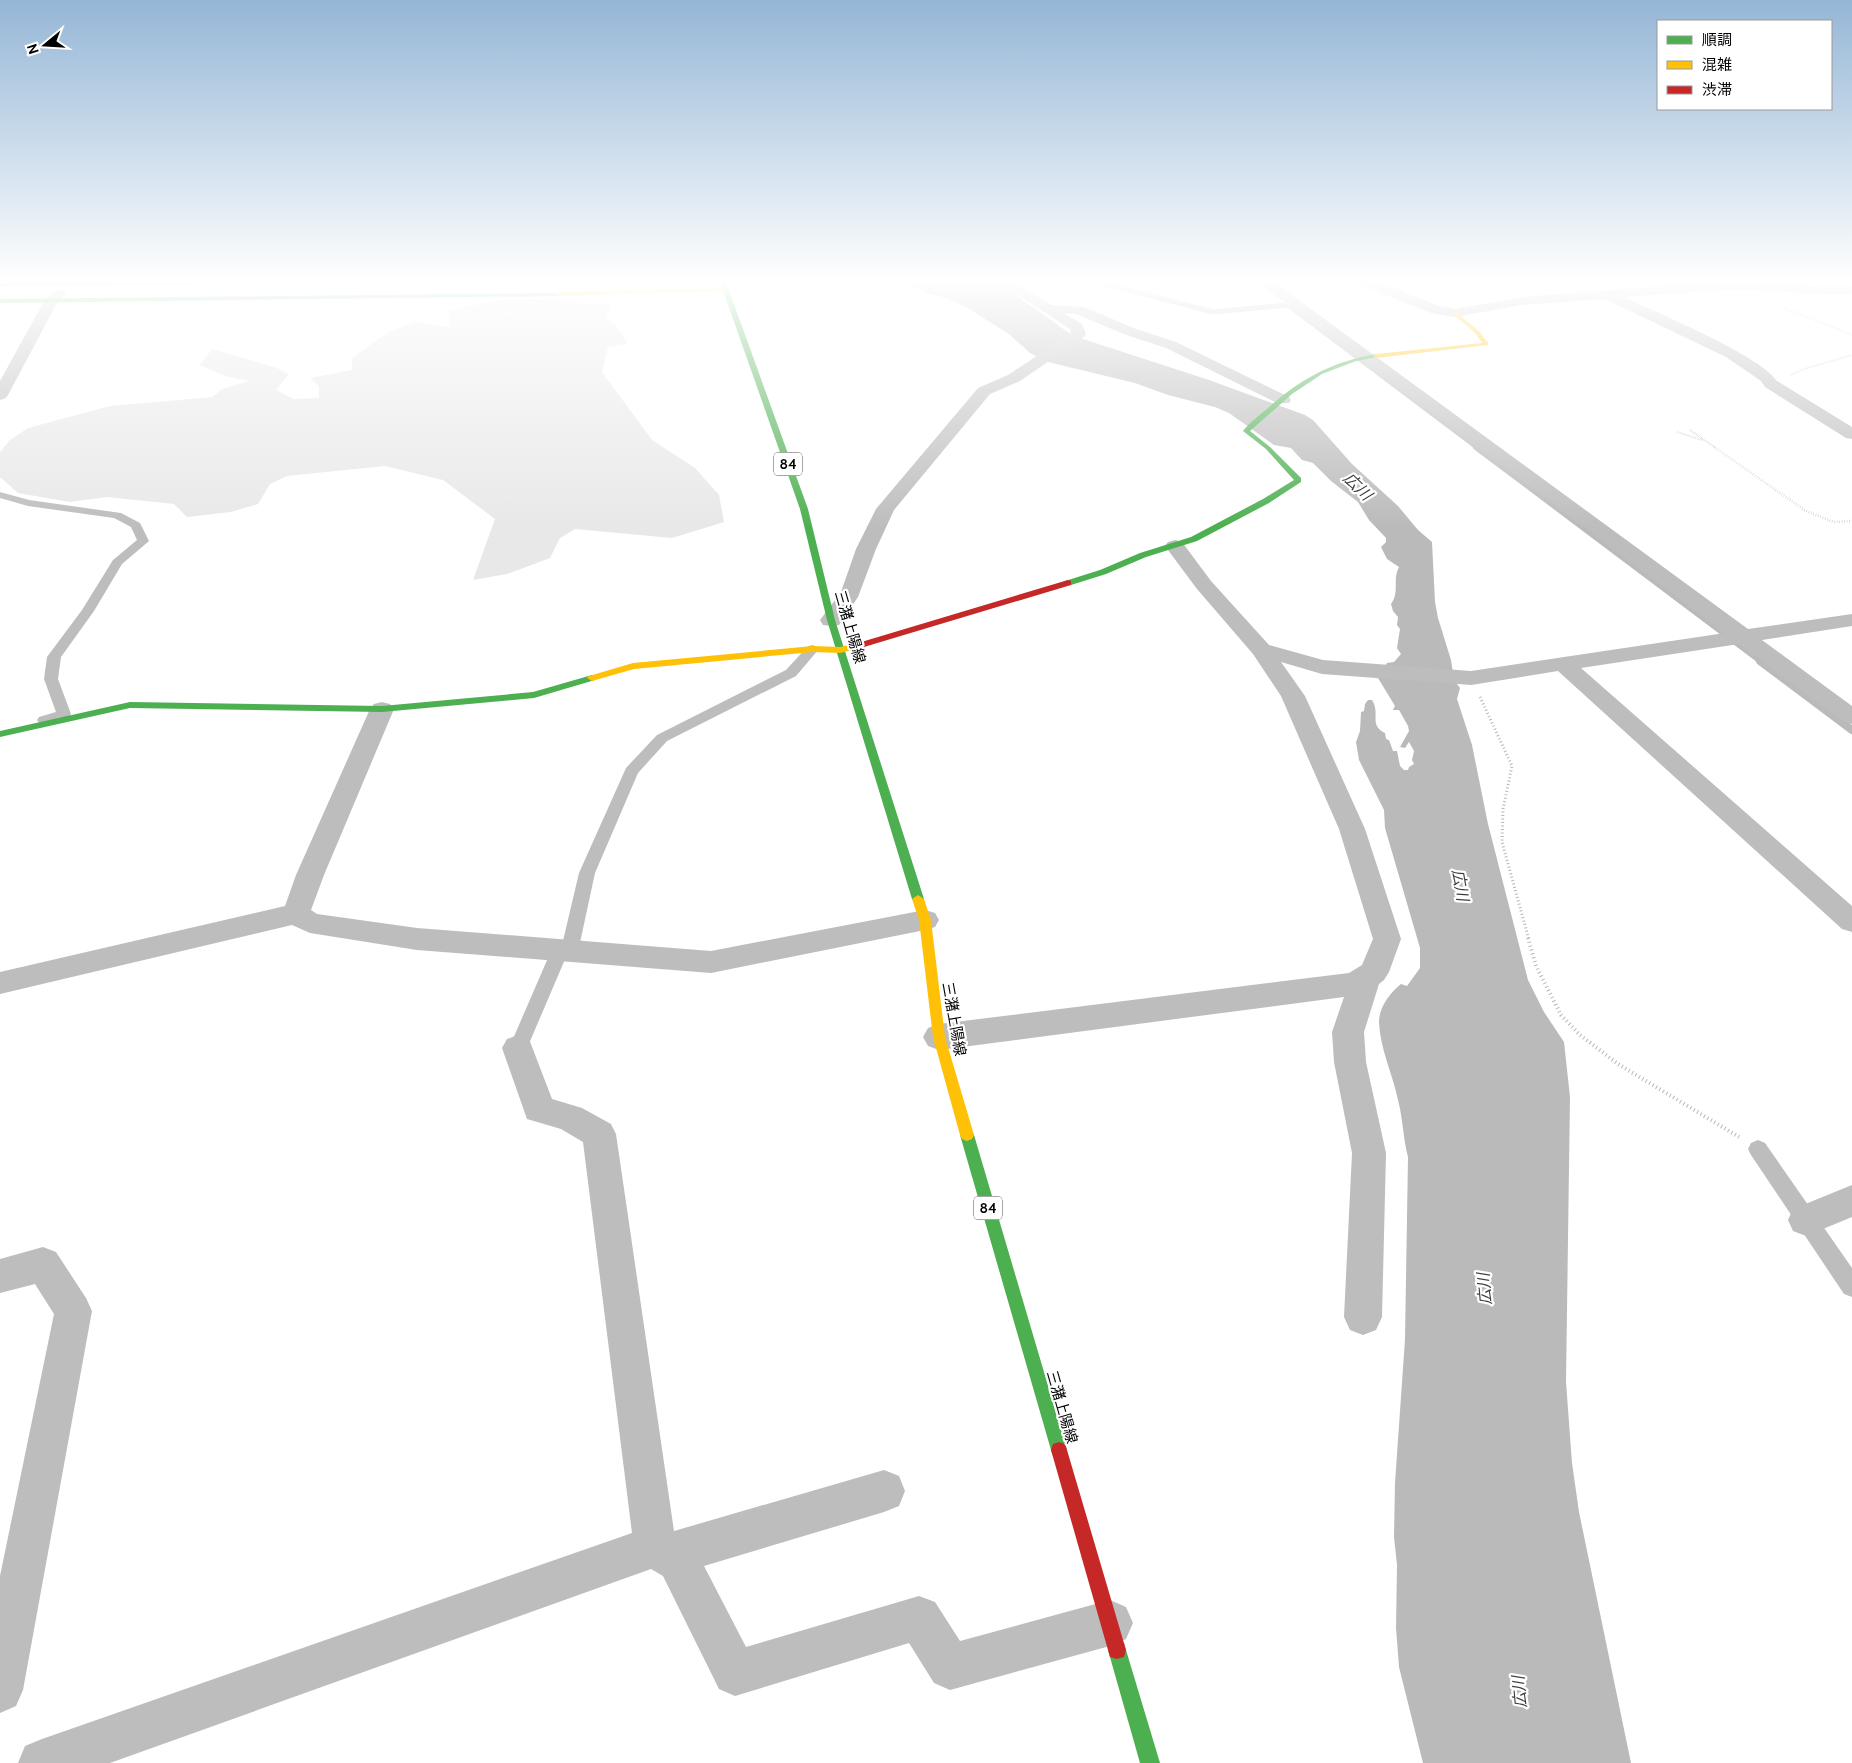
<svg xmlns="http://www.w3.org/2000/svg" width="1852" height="1763" viewBox="0 0 1852 1763" font-family="Cabin,'Noto Sans JP',sans-serif">
	<style>
		.green { fill: #e8e8e8 }
		.water { fill: #bababa }
		.lines { fill: none; stroke-linecap: round; stroke-linejoin: round }
		.stream-far2 { stroke: #bababa; stroke-width: 5 }
		.stream-far1 { stroke: #bababa; stroke-width: 6 }
		.stream { stroke: #bababa; stroke-width: 8 }
		.path-far3 { stroke: #b8b8b8; stroke-width: 2; stroke-dasharray: 0.5 1; stroke-linecap: butt }
		.path-far2 { stroke: #b8b8b8; stroke-width: 2.5; stroke-dasharray: 0.5 2; stroke-linecap: butt }
		.path-far1 { stroke: #b8b8b8; stroke-width: 3; stroke-dasharray: 1 2.5; stroke-linecap: butt }
		.path { stroke: #b8b8b8; stroke-width: 4; stroke-dasharray: 1 3; stroke-linecap: butt }
		.lane { fill: #bdbdbd; fill-rule: evenodd }
		.street { fill: #bdbdbd; fill-rule: evenodd }
		.fast { fill: #4caf50; fill-rule: evenodd }
		.slow { fill: #ffc107; fill-rule: evenodd }
		.jam { fill: #c62828; fill-rule: evenodd }
		.labels { text-anchor: middle; stroke-width: 4.5; stroke-linejoin: round; paint-order: stroke }
		.shield { fill: #fff; stroke: #4c4c4c; stroke-width: 1 }
		.shield-label { font-size: 14px; font-weight: bold; fill: #000 }
		.street-label { font-size: 15px; fill: #000; stroke: #fff }
		.water-label { font-size: 16px; font-style: italic; fill: #3e3e3e; stroke: #fff }
	</style>
	<rect width="100%" height="100%" fill="#fff"/>
	<path class="green" d="M 561,298 L 579,303 L 612,303 L 606,317 L 622,333 L 627,344 L 608,347 L 602,372 L 652,440 L 695,468 L 719,495 L 724,522 L 672,538 L 575,529 L 560,538 L 550,558 L 507,574 L 473,580 L 495,519 L 443,480 L 385,466 L 287,476 L 270,484 L 258,504 L 231,512 L 187,517 L 174,504 L 107,497 L 70,502 L 18,493 L 0,477 L 0,452 L 10,440 L 28,428 L 110,406 L 212,397 L 222,389 L 249,381 L 225,376 L 200,365 L 212,349 L 277,368 L 289,374 L 276,390 L 294,399 L 319,398 L 319,386 L 310,378 L 352,370 L 352,358 L 389,332 L 415,322 L 450,327 L 448,311 L 492,301 Z"/>
	<path class="water" d="M 905,282 L 998,282 L 1069,333 L 1080,338 L 1209,380 L 1305,415 L 1313,420 L 1352,464 L 1398,506 L 1418,530 L 1432,542 L 1435,602 L 1438,618 L 1451,660 L 1454,680 L 1460,688 L 1457,699 L 1472,745 L 1488,824 L 1528,980 L 1544,1012 L 1564,1042 L 1570,1097 L 1566,1382 L 1572,1463 L 1579,1512 L 1631,1763 L 1423,1763 L 1399,1667 L 1396,1628 L 1397,1565 L 1394,1537 L 1395,1483 L 1405,1339 L 1408,1157 C 1403,1138 1403,1119 1398,1100 C 1393,1075 1380,1049 1379,1022 C 1379,1007 1390,993 1401,984 L 1407,986 L 1420,968 L 1420,948 L 1385,828 L 1384,810 L 1359,760 L 1356,742 L 1360,731 L 1361,712 L 1364,711 L 1365,704 L 1368,700 L 1372,700 C 1381,714 1368,724 1385,733 L 1386,739 L 1389,740 L 1393,751 L 1397,751 L 1400,766 L 1404,770 L 1408,770 L 1409,767 L 1414,764 L 1412,760 L 1414,751 L 1409,742 L 1405,748 L 1400,747 L 1409,731 L 1408,726 L 1399,710 L 1393,710 L 1395,706 L 1378,678 L 1387,663 L 1394,662 L 1401,654 L 1397,648 L 1400,629 L 1397,625 L 1398,617 L 1393,611 L 1391,604 C 1400,592 1392,580 1399,567 L 1387,559 L 1381,547 L 1386,542 L 1386,538 L 1369,520 L 1358,502 L 1331,481 L 1313,463 L 1302,460 L 1291,448 L 1274,445 L 1229,413 L 1215,407 L 1168,395 L 1135,383 L 1048,362 L 1030,353 L 1009,334 L 966,307 L 946,298 L 926,293 Z"/>
	<g class="lines">
		<path class="stream-far2" d="M 1098,282 L 1213,312 L 1288,305 L 1478,448"/>
		<path class="stream-far1" d="M 1476,447 L 1762,662"/>
		<path class="stream" d="M 1760,661 L 1852,730"/>
		<path class="path-far3" d="M 1782,307 L 1852,335
			M 1791,375 L 1801,370 L 1852,355
			M 1690,430 L 1716,448
			M 1677,432 L 1702,440"/>
		<path class="path-far2" d="M 1714,447 L 1806,511 L 1834,522 L 1852,521"/>
		<path class="path-far1" d="M 1480,697 L 1512,766 L 1503,809 L 1502,842 L 1529,940"/>
		<path class="path" d="M 1528,938 L 1536,966 L 1561,1015 L 1580,1035 L 1618,1064 L 1739,1137"/>
		<path class="lane" d="M 0,492 L 29,500 L 121,513 L 140,523 L 149,541 L 122,564 L 94,611 L 61,657 L 58,679 L 71,714 L 69,717 L 44,724 L 39,723 L 37,720 L 39,717 L 56,712 L 44,679 L 47,657 L 82,610 L 113,560 L 137,540 L 131,527 L 114,518 L 28,506 L 0,498 Z
			M 813,645 L 819,649 L 796,676 L 667,741 L 638,773 L 595,873 L 578,952 L 575,957 L 566,957 L 525,1053 L 518,1056 L 511,1053 L 509,1048 L 551,951 L 554,946 L 562,945 L 579,873 L 626,768 L 657,735 L 786,670 L 808,646 Z
			M 1758,1140 L 1765,1143 L 1852,1268 L 1852,1297 L 1844,1294 L 1751,1155 L 1748,1149 L 1751,1143 Z"/>
		<path class="street" d="M 998,282 L 1014,282 L 1051,305 L 1084,307 L 1136,329 L 1176,342 L 1289,397 L 1291,400 L 1289,403 L 1277,403 L 1166,348 L 1126,335 L 1076,314 L 1064,313 L 1082,324 L 1086,334 L 1084,337 L 1020,381 L 990,394 L 894,510 L 876,549 L 858,597 L 839,625 L 831,626 L 823,625 L 820,620 L 841,592 L 856,549 L 876,509 L 978,388 L 1008,375 L 1071,333 L 1070,329 Z
			M 1258,282 L 1274,282 L 1748,629 L 1852,614 L 1852,626 L 1762,640 L 1852,706 L 1852,724 L 1844,722 L 1739,644 L 1581,668 L 1852,906 L 1852,932 L 1842,929 L 1558,671 L 1471,685 L 1322,674 L 1281,662 L 1305,696 L 1365,829 L 1401,939 L 1389,972 L 1384,980 L 1379,984 L 1364,1032 L 1366,1062 L 1386,1153 L 1382,1317 L 1376,1330 L 1363,1335 L 1350,1330 L 1344,1317 L 1352,1153 L 1334,1062 L 1332,1032 L 1344,997 L 939,1050 L 928,1046 L 923,1037 L 928,1028 L 939,1024 L 1349,973 L 1362,965 L 1373,939 L 1339,829 L 1281,696 L 1253,654 L 1197,589 L 1165,546 L 1168,542 L 1175,540 L 1182,542 L 1211,581 L 1269,645 L 1323,660 L 1471,671 L 1725,633 Z
			M 1359,282 L 1378,282 L 1439,306 L 1455,309 L 1522,297 L 1700,283 L 1747,282 L 1830,287 L 1852,286 L 1852,294 C 1816,296 1780,290 1744,290 C 1704,290 1664,294 1624,297 C 1657,313 1758,354 1777,381 L 1852,427 L 1852,439 L 1846,438 L 1765,387 L 1761,381 L 1726,357 L 1605,299 L 1522,305 L 1455,317 L 1431,313 L 1361,285 Z
			M 60,289 L 67,293 L 57,303 L 8,395 L 6,398 L 0,400 L 0,381 L 44,301 L 55,290 Z
			M 382,702 L 390,704 L 394,709 L 324,875 L 311,910 L 317,914 L 417,928 L 711,951 L 925,910 L 935,913 L 939,920 L 935,927 L 925,930 L 711,973 L 417,950 L 310,933 L 292,925 L 0,994 L 0,972 L 285,906 L 296,875 L 370,709 L 374,704 Z
			M 518,1035 L 529,1039 L 552,1099 L 582,1108 L 611,1124 L 616,1134 L 674,1531 L 884,1470 L 899,1476 L 905,1491 L 899,1506 L 884,1512 L 704,1566 L 746,1647 L 919,1596 L 935,1602 L 960,1641 L 1110,1600 L 1126,1607 L 1133,1623 L 1126,1639 L 1110,1646 L 950,1690 L 934,1683 L 909,1643 L 735,1696 L 719,1689 L 663,1576 L 651,1569 L 110,1763 L 18,1763 L 25,1746 L 42,1739 L 632,1533 L 583,1142 L 561,1129 L 527,1119 L 502,1048 L 507,1039 Z
			M 1852,1185 L 1852,1217 L 1806,1236 L 1793,1231 L 1788,1220 L 1793,1209 Z
			M 43,1247 L 56,1252 L 86,1298 L 92,1311 L 23,1690 L 16,1706 L 0,1713 L 0,1576 L 54,1314 L 35,1284 L 0,1293 L 0,1259 Z"/>
		<path class="fast" d="M 0,282 L 301,282 L 298,284 L 0,286 Z
			M 720,282 L 726,282 L 808,509 L 835,620 L 924,899 L 922,902 L 914,902 L 912,899 L 827,620 L 800,509 Z
			M 561,293 L 559,296 L 0,303 L 0,299 Z
			M 1376,354 L 1379,356 L 1378,357 L 1356,361 L 1322,374 L 1292,394 L 1250,431 L 1270,447 L 1301,478 L 1301,482 L 1269,503 L 1197,541 L 1146,557 L 1106,574 L 1071,585 L 1065,585 L 1065,581 L 1100,570 L 1140,553 L 1191,537 L 1263,499 L 1294,480 L 1266,449 L 1243,431 C 1250,422 1260,415 1269,407 C 1302,378 1332,362 1376,354 Z
			M 592,675 L 597,678 L 595,680 L 534,698 L 382,712 L 130,708 L 0,737 L 0,731 L 130,702 L 382,706 L 533,692 Z
			M 967,1129 L 972,1131 L 974,1135 L 1067,1450 L 1065,1456 L 1059,1458 L 1053,1456 L 1051,1450 L 960,1135 L 962,1131 Z
			M 1117,1641 L 1124,1643 L 1126,1650 L 1160,1763 L 1140,1763 L 1108,1650 L 1110,1643 Z"/>
		<path class="slow" d="M 726,288 L 728,291 L 559,296 L 556,294 L 559,292 Z
			M 1455,311 L 1479,331 L 1489,344 L 1488,345 L 1376,358 L 1373,356 L 1376,354 L 1482,343 L 1475,333 L 1453,314 Z
			M 861,642 L 865,645 L 864,647 L 840,653 L 813,652 L 634,669 L 592,681 L 587,678 L 589,676 L 633,663 L 813,646 L 840,647 Z
			M 918,895 L 924,899 L 931,920 L 945,1037 L 974,1135 L 972,1139 L 967,1141 L 962,1139 L 960,1135 L 933,1037 L 919,920 L 912,899 Z"/>
		<path class="jam" d="M 1068,580 L 1071,581 L 1071,585 L 864,647 L 861,648 L 857,645 L 858,643 Z
			M 1059,1442 L 1065,1444 L 1067,1450 L 1126,1650 L 1124,1657 L 1117,1659 L 1110,1657 L 1108,1650 L 1051,1450 L 1053,1444 Z"/>
	</g>
	<linearGradient id="sky" x2="0" y2="1"><stop stop-color="#95b6d6"/><stop offset="0.53" stop-color="#fff"/><stop offset="1" stop-color="#fff" stop-opacity="0"/></linearGradient>
	<rect width="1852" height="529" fill="url(#sky)"/>
	<g class="labels">
		<g class="shield">
			<rect x="774" y="452.5" width="28" height="23" rx="4"/>
			<rect x="974" y="1196.5" width="28" height="23" rx="4"/>
		</g>
		<g class="shield-label">
			<text x="788" y="469">84</text>
			<text x="988" y="1213">84</text>
		</g>
		<g class="street-label">
			<text transform="translate(850 627) rotate(74)" y="5">三潴上陽線</text>
			<text transform="translate(954 1019) rotate(80)" y="5">三潴上陽線</text>
			<text transform="translate(1062 1407) rotate(74)" y="5">三潴上陽線</text>
		</g>
		<g class="water-label">
			<text transform="translate(1358 486) rotate(44)" y="6">広川</text>
			<text transform="translate(1461 885) rotate(80)" y="6">広川</text>
			<text transform="translate(1484 1289) rotate(-95)" y="6">広川</text>
			<text transform="translate(1519 1692) rotate(-95)" y="6">広川</text>
		</g>
	</g>
	<rect x="1657" y="20" width="175" height="90" fill="#ffffff" stroke="#999999"/>
	<rect x="1667" y="36" width="25" height="8" fill="#4caf50" stroke="#999999"/>
	<text x="1702" y="45" font-size="15" fill="#000000">順調</text>
	<rect x="1667" y="61" width="25" height="8" fill="#ffc107" stroke="#999999"/>
	<text x="1702" y="70" font-size="15" fill="#000000">混雑</text>
	<rect x="1667" y="86" width="25" height="8" fill="#c62828" stroke="#999999"/>
	<text x="1702" y="95" font-size="15" fill="#000000">渋滞</text>
	<g transform="translate(45 45) rotate(252)" stroke="#ffffff" stroke-width="4" paint-order="stroke">
	<path d="M0-4L9 19L0 12L-9 19Z" fill="#000000"/>
	<text y="-8" font-size="14" font-weight="bold" text-anchor="middle" fill="#000000">N</text>
	</g>
</svg>
